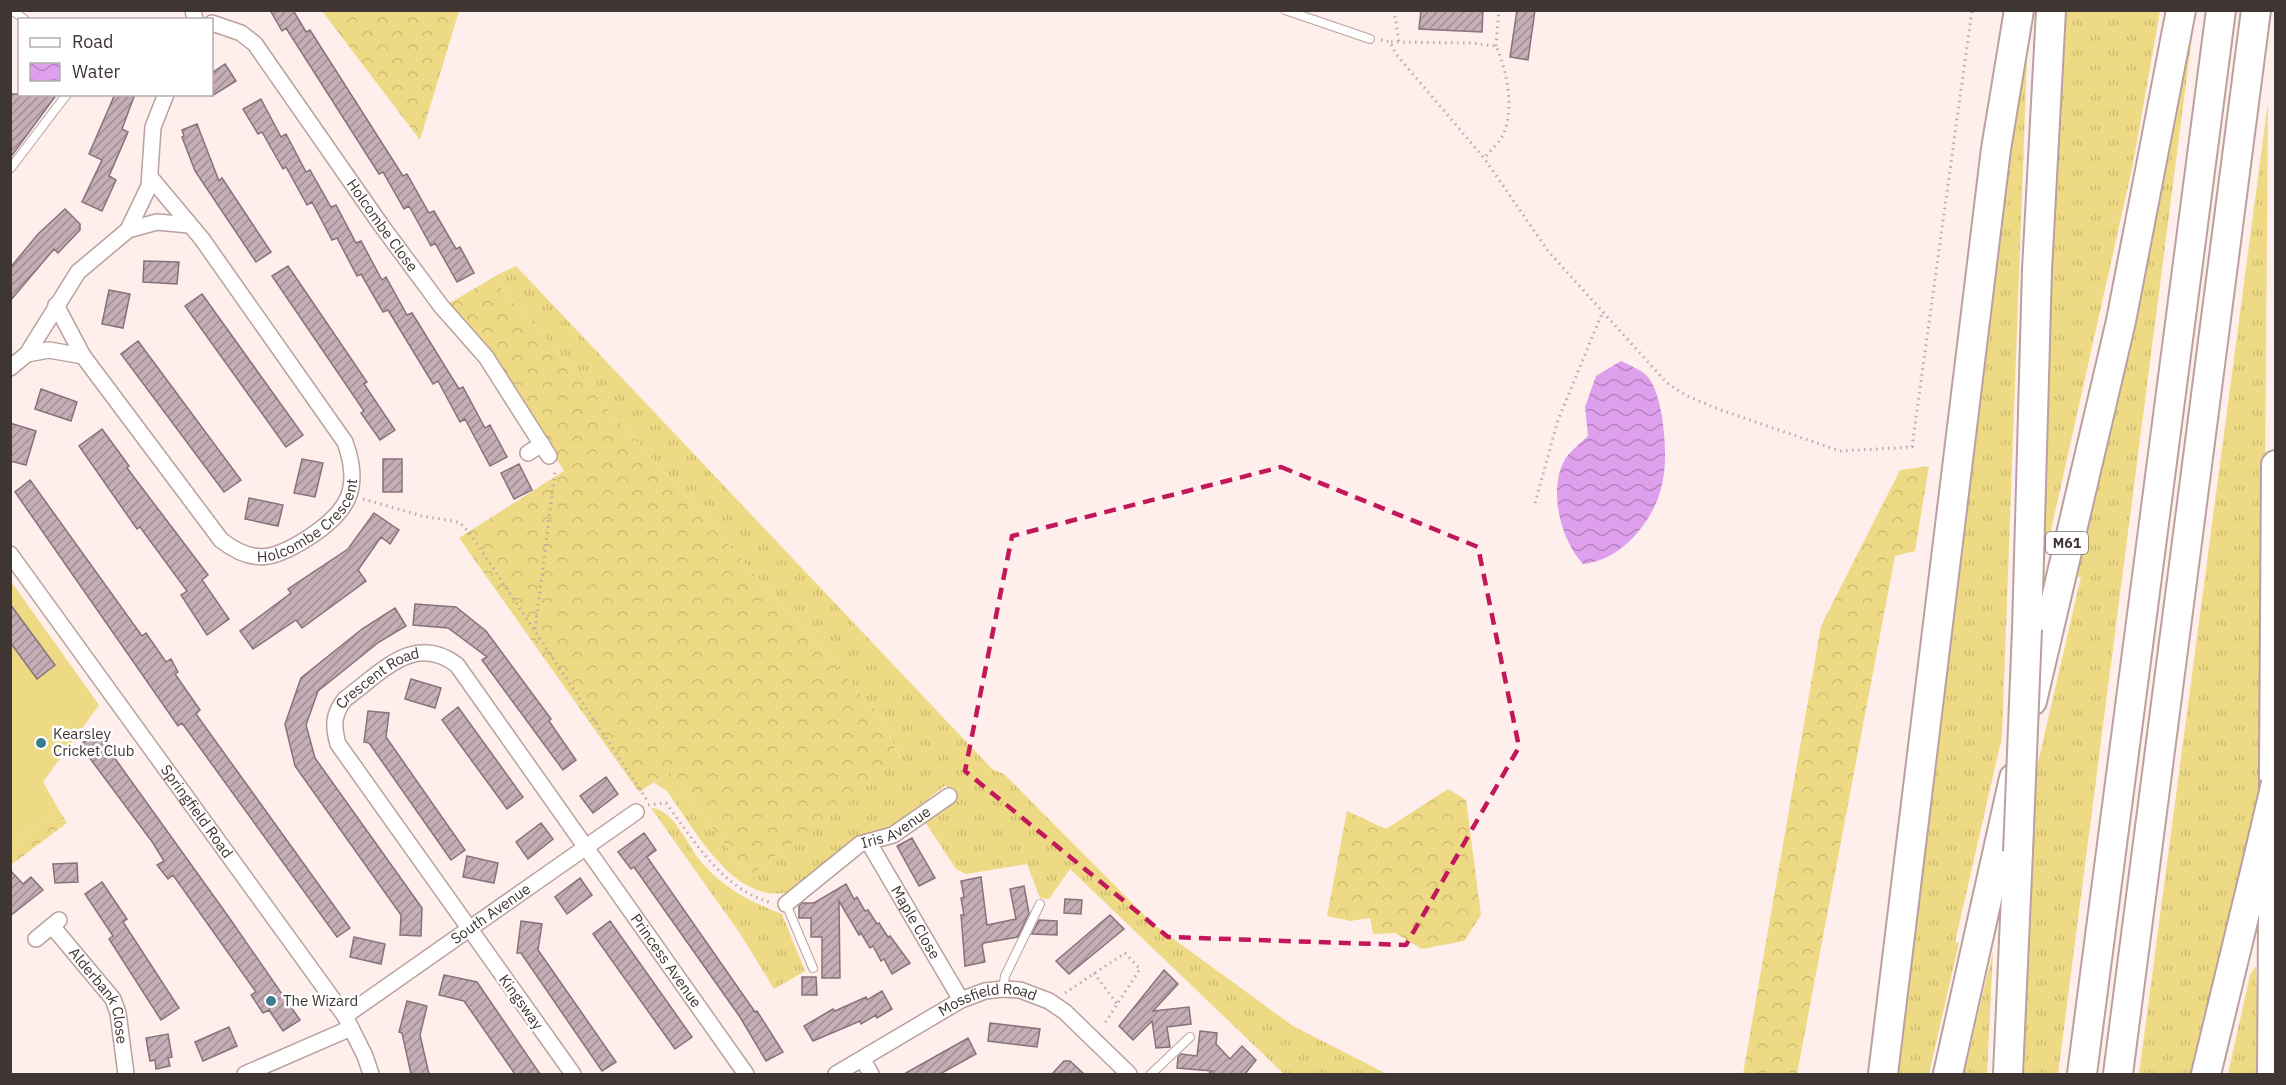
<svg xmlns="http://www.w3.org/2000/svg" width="2286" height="1085" viewBox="0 0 2286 1085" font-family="'IBM Plex Sans',sans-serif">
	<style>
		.grass { fill: url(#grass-tufts) }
		.forest { fill: url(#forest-crowns) }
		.pitch { fill: #eeda84 }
		.water { fill: url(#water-waves) }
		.building { fill: url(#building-hatch); stroke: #88727a; stroke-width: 1.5 }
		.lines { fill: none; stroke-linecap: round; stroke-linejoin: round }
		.lane-casing { stroke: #b9a19d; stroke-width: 10 }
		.street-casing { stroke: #b9a19d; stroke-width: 18 }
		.highway-casing { stroke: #b9a19d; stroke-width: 32 }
		.path { stroke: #b9aba9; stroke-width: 3; stroke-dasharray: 1.5 4.5; stroke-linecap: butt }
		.lane { stroke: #fff; stroke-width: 8 }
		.street { stroke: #fff; stroke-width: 15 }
		.highway { stroke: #fff; stroke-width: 28 }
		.highway-bridge-casing { stroke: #b9a19d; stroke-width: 32; stroke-linecap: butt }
		.highway-bridge { stroke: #fff; stroke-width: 28 }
		.marked { fill: none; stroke: #c2185b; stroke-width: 4.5; stroke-dasharray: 12 8; stroke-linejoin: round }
		.poi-dot { fill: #3b7d8e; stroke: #fff; stroke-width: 2 }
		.labels { text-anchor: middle; stroke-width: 5; stroke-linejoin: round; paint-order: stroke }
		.shield { fill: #fff; stroke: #797270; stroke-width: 1.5 }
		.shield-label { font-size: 14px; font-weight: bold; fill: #3f3533 }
		.street-label { font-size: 15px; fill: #3f3533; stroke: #fff }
		.poi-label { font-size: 15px; fill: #3f3533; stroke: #fff; text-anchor: start }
	</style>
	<defs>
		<pattern id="grass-tufts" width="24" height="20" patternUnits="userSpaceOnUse" patternTransform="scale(1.5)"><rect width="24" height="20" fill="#eeda84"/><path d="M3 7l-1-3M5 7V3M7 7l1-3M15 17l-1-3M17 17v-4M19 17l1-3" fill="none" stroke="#cdbc72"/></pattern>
		<pattern id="forest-crowns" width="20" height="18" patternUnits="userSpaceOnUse" patternTransform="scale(1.5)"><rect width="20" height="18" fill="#eeda84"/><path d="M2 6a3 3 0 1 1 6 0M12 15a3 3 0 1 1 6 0" fill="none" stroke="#cdbc72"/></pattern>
		<pattern id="water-waves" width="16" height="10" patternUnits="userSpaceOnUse" patternTransform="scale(1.5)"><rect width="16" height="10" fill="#de9fed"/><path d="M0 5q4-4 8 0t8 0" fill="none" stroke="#b582c1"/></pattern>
		<pattern id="building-hatch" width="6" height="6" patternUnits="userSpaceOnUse" patternTransform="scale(1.5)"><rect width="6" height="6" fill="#c5aeb6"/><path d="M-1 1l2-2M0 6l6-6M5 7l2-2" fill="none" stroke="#a18e95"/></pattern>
	</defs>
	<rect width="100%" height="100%" fill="#feeeec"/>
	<path class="grass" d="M 2063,11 L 2160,11 L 2133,164 L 2043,566 L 2050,260 Z
		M 2028,31 L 2002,737 L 1955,942 L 1959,943 L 1929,1074 L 1894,1074 L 1995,257 Z
		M 2192,37 L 2058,1074 L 2019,1074 L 2032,788 L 2081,577 L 2074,576 L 2189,38 Z
		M 2268,102 L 2264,610 L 2260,610 L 2260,788 L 2196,1074 L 2139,1074 Z
		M 516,266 L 992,769 L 1004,774 L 1153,924 L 1293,1026 L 1387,1074 L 1284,1074 L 1070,869 L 1049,899 L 1040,898 L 1027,864 L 966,874 L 956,869 L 925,822 L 956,800 L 946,785 L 888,830 L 789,892 C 734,906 694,828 667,791 L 654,783 L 670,772 L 749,876 L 900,758 L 881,717 L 500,287 L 501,273 Z
		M 651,808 C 675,809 688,848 703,864 C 725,889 751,902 782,914 L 805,971 L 774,989 L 741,935 Z
		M 1993,951 L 1987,1074 L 1964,1074 Z
		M 2256,966 L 2259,1074 L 2228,1074 L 2250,975 Z"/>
	<path class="forest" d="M 322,11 L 459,11 L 420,140 Z
		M 501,273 L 500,287 L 881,717 L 900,759 L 749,876 L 670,772 L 639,792 L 459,538 L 564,471 L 493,357 L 448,304 Z
		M 1929,466 L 1915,551 L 1895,556 L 1797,1074 L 1743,1074 L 1821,626 L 1900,470 Z
		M 1448,789 L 1466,800 L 1481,915 L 1464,941 L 1422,949 L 1395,933 L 1373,934 L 1370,918 L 1350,921 L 1327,916 L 1347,811 L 1386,829 Z
		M 59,810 L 67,823 L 11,865 L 11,846 Z"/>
	<path class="pitch" d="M 10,580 L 99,705 L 43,782 L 59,810 L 11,846 Z"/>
	<path class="water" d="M 1621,361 C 1629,365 1639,369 1645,374 C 1655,382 1660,405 1662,416 C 1665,438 1667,463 1662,485 C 1654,521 1621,561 1583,564 C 1561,540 1549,494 1563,463 C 1567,453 1580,444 1588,436 L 1585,407 L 1596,376 Z"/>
	<path class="building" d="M 270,10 L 293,10 L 306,32 L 310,30 L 403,176 L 407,174 L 429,213 L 434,211 L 456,249 L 460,247 L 474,273 L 457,282 L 435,243 L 431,246 L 409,206 L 404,209 L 383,172 L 379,174 L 286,28 L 282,31 Z
		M 1421,10 L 1483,10 L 1482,32 L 1419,29 Z
		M 1517,10 L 1535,10 L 1528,60 L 1510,57 Z
		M 225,64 L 236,81 L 212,96 L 212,73 Z
		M 10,94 L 57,94 L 10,158 Z
		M 115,94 L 135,94 L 122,129 L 128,132 L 109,176 L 116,180 L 102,211 L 82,202 L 102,160 L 89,154 Z
		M 261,99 L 281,137 L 286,134 L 306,172 L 310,170 L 331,207 L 336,205 L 356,243 L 361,241 L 382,280 L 386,277 L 407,315 L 412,313 L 459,389 L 463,387 L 485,428 L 490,425 L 507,457 L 490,466 L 465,419 L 460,422 L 438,381 L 433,384 L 388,310 L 383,312 L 361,274 L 357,276 L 337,238 L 332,240 L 312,202 L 307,205 L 286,167 L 283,169 L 262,132 L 258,134 L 243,109 Z
		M 197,124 L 219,181 L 222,178 L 271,252 L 256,262 L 195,171 L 182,137 L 184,136 L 182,130 Z
		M 65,209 L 80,224 L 80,230 L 58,253 L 54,249 L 10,301 L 10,268 L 38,234 Z
		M 144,261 L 179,262 L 177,284 L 143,282 Z
		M 288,266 L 367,382 L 364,384 L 395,430 L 380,440 L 361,413 L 364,411 L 272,276 Z
		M 109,290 L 130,294 L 123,328 L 102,324 Z
		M 202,294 L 303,435 L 286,447 L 185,306 Z
		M 138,341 L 241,480 L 224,492 L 121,354 Z
		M 41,389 L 77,402 L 71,421 L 35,409 Z
		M 10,423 L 36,431 L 26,465 L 10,461 Z
		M 102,429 L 129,466 L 127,468 L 208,575 L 202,580 L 229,619 L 207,635 L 181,595 L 187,591 L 140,527 L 137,529 L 79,446 Z
		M 302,459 L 323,463 L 315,497 L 294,493 Z
		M 383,459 L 402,459 L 402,492 L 383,492 Z
		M 519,464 L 532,490 L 514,499 L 501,473 Z
		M 30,480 L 142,636 L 146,633 L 166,662 L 171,659 L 178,672 L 175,674 L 200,710 L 196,714 L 350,928 L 337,937 L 182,723 L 178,726 L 15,492 Z
		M 249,498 L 283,505 L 278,526 L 245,519 Z
		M 374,513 L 399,530 L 390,544 L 381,537 L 358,570 L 366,581 L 302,628 L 296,620 L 253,649 L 240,631 L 291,593 L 288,589 L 348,549 Z
		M 10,604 L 55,665 L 37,679 L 10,642 Z
		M 415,604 L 456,607 L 486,631 L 551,719 L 549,721 L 576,760 L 563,770 L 482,660 L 487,657 L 448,628 L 413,625 Z
		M 395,608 L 406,626 L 379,642 L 318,691 L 306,725 L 315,758 L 422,908 L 421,936 L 400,935 L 401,915 L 295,766 L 285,724 L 301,678 L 362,629 Z
		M 411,679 L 441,688 L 435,708 L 405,699 Z
		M 458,707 L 523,797 L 507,809 L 442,720 Z
		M 368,711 L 389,713 L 386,737 L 465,850 L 451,860 L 369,743 L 364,742 Z
		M 96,732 L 228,916 L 300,1020 L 283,1031 L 269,1010 L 263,1013 L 251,995 L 256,992 L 173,875 L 168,879 L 157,865 L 164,861 L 153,843 L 80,745 Z
		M 606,777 L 618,794 L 593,813 L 580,796 Z
		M 541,823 L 553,839 L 528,859 L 516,842 Z
		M 644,833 L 656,850 L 647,857 L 755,1012 L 757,1011 L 783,1052 L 766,1061 L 740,1017 L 634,867 L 631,869 L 618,852 Z
		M 912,838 L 935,878 L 919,886 L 897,846 Z
		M 467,856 L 498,863 L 494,883 L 463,877 Z
		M 77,863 L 78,882 L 55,883 L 53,864 Z
		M 10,870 L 23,884 L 31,877 L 43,890 L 10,916 Z
		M 981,877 L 987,925 L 1016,919 L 1010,889 L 1024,886 L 1029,913 L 1018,937 L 984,943 L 982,945 L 985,962 L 965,966 L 961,915 L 964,915 L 961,898 L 964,897 L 961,881 Z
		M 580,878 L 592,895 L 567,914 L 555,897 Z
		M 102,882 L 127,919 L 123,922 L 179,1008 L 161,1020 L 109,939 L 113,936 L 85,894 Z
		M 846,884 L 854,899 L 857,897 L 865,911 L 868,910 L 877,924 L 879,923 L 888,937 L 890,936 L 910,963 L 892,974 L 884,959 L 881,961 L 873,946 L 870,948 L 861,933 L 859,935 L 839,901 L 840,978 L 822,978 L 822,937 L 811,937 L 811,918 L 799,918 L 799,906 L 802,903 L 814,903 Z
		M 1065,899 L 1082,900 L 1081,914 L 1064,913 Z
		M 1110,915 L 1124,929 L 1069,974 L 1056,961 Z
		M 1039,920 L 1057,921 L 1057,935 L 1032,934 Z
		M 521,921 L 542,924 L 538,950 L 616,1062 L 602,1071 L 521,953 L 517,953 Z
		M 610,921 L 692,1037 L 675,1049 L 593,934 Z
		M 354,937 L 385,944 L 381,964 L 350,957 Z
		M 1164,970 L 1178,984 L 1153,1011 L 1189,1007 L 1191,1024 L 1167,1027 L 1170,1047 L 1156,1048 L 1152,1021 L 1133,1040 L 1119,1026 Z
		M 444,975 L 477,982 L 540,1074 L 515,1074 L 464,1001 L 439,995 Z
		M 802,977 L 816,977 L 817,995 L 802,995 Z
		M 882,991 L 892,1009 L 877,1018 L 876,1015 L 861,1024 L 860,1021 L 813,1041 L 804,1026 L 833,1009 L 835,1011 L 866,997 L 867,1000 Z
		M 407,1001 L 427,1006 L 420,1035 L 429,1074 L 411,1074 L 402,1033 L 399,1032 Z
		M 990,1023 L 1040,1029 L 1037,1047 L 988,1041 Z
		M 229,1027 L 237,1046 L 203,1061 L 195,1042 Z
		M 1200,1031 L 1217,1033 L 1216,1044 L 1230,1059 L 1242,1046 L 1256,1060 L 1245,1074 L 1208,1074 L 1212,1071 L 1177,1068 L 1178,1057 L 1181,1054 L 1197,1056 Z
		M 168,1034 L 172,1057 L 168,1058 L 170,1066 L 156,1069 L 155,1060 L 150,1061 L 146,1038 Z
		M 968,1038 L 976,1054 L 940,1074 L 904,1074 Z
		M 1064,1061 L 1070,1061 L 1084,1074 L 1052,1074 Z"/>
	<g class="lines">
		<defs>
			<path id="lane" d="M 12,10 L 25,20
				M 1285,10 L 1370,39
				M 10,169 L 67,94
				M 786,904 L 813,968
				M 1003,989 L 1005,976 L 1040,904
				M 1151,1074 L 1190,1037"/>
			<g id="street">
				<path d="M 193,10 L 195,20"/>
				<path id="s1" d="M 212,23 L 241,33 L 255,44 L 381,225 L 441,306 L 486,357 L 549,456"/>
				<path d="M 128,230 L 157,222 L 189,225"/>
				<path id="s2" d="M 56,305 L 83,356 L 221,540 C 254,566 275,559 308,538 C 348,512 362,489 345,442 L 202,239 L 151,178"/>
				<path d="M 27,354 L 49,350 L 83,356"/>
				<path d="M 10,368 L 27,354 L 78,272 L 128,230 L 149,186 L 153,127 L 166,94"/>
				<path d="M 528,453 L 542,444"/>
				<path id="s3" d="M 10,554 L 345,1016 L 365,1056 L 371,1074"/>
				<path id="s4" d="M 869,843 L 961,1000"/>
				<path id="s5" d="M 786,904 L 860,844 L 893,835 L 949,796"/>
				<path id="s6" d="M 52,926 L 113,999 L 118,1013 L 126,1074"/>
				<path d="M 36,939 L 59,920"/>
				<path id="s7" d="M 345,1016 L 636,812"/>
				<path d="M 863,1060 L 871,1074"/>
				<path d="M 245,1074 L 351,1028"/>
				<path id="s8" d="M 573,1074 L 338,744 C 333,726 333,714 345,699 C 381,673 414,632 457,665 L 746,1074"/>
				<path id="s9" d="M 836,1074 L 961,1000 L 985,991 L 1003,989 L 1020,990 L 1049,1001 L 1065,1012 L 1129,1074"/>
			</g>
			<path id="highway" d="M 2027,629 L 2037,270 L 2051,10
				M 2032,701 L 2121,321 L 2181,10
				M 1883,1074 L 1996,149 L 2019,10
				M 1948,1074 L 2014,778
				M 2008,1074 L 2018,852
				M 2082,1074 L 2221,10
				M 2118,1074 L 2256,10
				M 2206,1074 L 2260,851
				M 2272,1074 L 2276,465"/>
		</defs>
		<use href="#lane" class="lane-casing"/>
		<use href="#street" class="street-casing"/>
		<use href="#highway" class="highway-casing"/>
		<path class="path" d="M 1394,10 L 1399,42
			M 1381,40 L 1390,42 L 1396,54 L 1484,158 L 1548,251 L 1666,382 L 1685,395 L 1718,409 L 1840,451 L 1912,447 L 1972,10
			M 1391,42 L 1470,43 L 1496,46 C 1507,70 1515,110 1503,135 C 1499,143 1490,151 1484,158
			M 1496,46 L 1499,10
			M 363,499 L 422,516 L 453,521 L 460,523 L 469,532 L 647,800
			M 1535,503 L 1558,420 L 1603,311
			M 535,629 L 555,472
			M 648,805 L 666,803 C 696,843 722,889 772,903
			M 1094,973 L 1117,1004
			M 1065,993 L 1125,953 L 1140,969 L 1103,1026"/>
		<use href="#lane" class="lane"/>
		<use href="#street" class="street"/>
		<use href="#highway" class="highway"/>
		<defs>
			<path id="highway-bridge" d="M 2260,851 L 2276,783
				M 2018,852 L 2027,629"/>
		</defs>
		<use href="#highway-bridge" class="highway-bridge-casing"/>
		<use href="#highway-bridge" class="highway-bridge"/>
	</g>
	<path class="marked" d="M 1281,467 L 1478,547 L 1519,747 L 1406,945 L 1168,937 L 965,771 L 1012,536 Z"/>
	<g class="poi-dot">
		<circle cx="41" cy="743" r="6"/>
		<circle cx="271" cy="1001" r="6"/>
	</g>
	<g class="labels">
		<rect class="shield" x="2046" y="532" width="42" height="22" rx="4.5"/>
		<g class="shield-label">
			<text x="2067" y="548">M61</text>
		</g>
		<g class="street-label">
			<text dy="5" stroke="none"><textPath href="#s1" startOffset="270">Holcombe Close</textPath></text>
			<text dy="5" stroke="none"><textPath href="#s2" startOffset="394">Holcombe Crescent</textPath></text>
			<text dy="5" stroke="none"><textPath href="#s8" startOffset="492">Crescent Road</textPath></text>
			<text dy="5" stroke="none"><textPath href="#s3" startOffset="318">Springfield Road</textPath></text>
			<text dy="5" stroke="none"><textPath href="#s5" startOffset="135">Iris Avenue</textPath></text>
			<text dy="5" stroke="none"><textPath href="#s7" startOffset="178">South Avenue</textPath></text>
			<text dy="5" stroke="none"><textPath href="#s4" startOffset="92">Maple Close</textPath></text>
			<text dy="5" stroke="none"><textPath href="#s8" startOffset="944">Princess Avenue</textPath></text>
			<text dy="5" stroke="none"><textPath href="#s6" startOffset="86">Alderbank Close</textPath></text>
			<text transform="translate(521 1002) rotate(54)" y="5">Kingsway</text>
			<text dy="5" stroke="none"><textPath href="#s9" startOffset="172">Mossfield Road</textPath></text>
		</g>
		<g class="poi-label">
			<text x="53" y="739">Kearsley<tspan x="53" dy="17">Cricket Club</tspan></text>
			<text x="283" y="1006">The Wizard</text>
		</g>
	</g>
	<rect width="2286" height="1085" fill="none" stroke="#3f3533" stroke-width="24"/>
	<rect x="18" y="18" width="195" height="78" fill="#ffffff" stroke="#b2aead" stroke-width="1.5"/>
	<rect x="30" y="38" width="30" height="9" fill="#ffffff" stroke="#b2aead" stroke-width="1.5"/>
	<text x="72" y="48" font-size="18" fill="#3f3533">Road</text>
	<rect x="30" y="63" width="30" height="18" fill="url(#water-waves)" stroke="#b2aead" stroke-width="1.5"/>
	<text x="72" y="78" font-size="18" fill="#3f3533">Water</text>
</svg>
